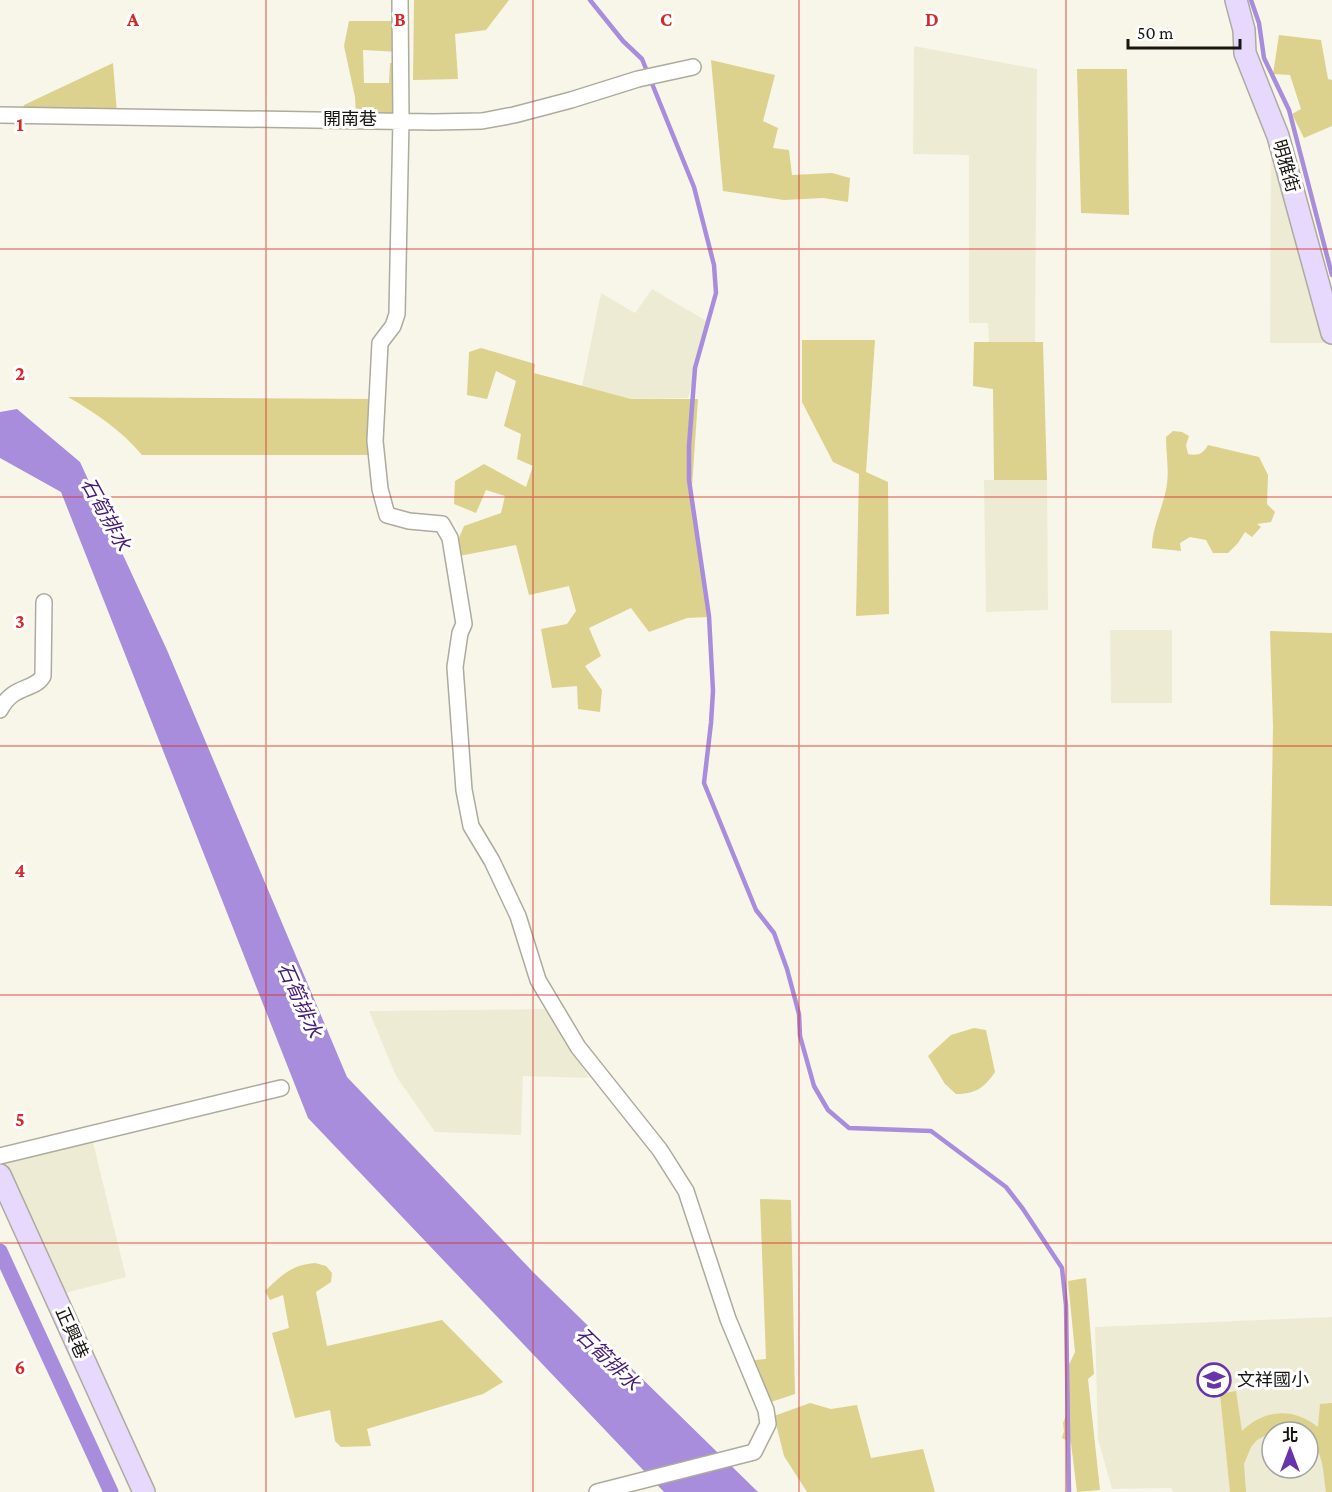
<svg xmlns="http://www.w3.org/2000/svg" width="1332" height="1492" viewBox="0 0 1332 1492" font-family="'Crimson Pro','Noto Sans TC',serif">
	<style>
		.built { fill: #eeebd5; fill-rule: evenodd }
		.green { fill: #dcd18d }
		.water { fill: #a88ddd }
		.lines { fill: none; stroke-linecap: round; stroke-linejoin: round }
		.stream { stroke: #a88ddd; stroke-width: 4.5 }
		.canal { stroke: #a88ddd; stroke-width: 15 }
		.street-casing { stroke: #adab9e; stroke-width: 18 }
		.secondary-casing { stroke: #adab9e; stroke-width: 24 }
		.street { stroke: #fff; stroke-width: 15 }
		.secondary { stroke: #e7d9fe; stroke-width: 21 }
		.grid { fill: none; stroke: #d62828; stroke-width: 1.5; stroke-opacity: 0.55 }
		.labels { text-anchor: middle; stroke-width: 6; stroke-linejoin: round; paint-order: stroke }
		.street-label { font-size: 18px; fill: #171611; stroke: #fff }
		.poi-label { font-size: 18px; fill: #171611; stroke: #fff; text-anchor: start }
		.water-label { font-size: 20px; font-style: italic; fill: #451b78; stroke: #fff }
		.grid-label { font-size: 20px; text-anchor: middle; font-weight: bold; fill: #d62828; stroke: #fff; stroke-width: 6; stroke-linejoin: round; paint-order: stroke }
	</style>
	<rect width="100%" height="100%" fill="#f8f6e8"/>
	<path class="built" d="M 914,46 L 1037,69 L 1035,342 L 989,342 L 988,323 L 969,323 L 969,155 L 913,154 Z
		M 1271,124 L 1316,285 L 1323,343 L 1270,343 Z
		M 652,289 L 710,323 L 688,398 L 631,399 L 582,386 L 601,293 L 635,313 Z
		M 984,480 L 1047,480 L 1048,610 L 986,612 Z
		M 1172,630 L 1172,703 L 1111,703 L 1110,630 Z
		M 548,1009 L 589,1078 L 523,1076 L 521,1135 L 435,1132 L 396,1076 L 369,1011 Z
		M 92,1138 L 126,1277 L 62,1294 L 6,1161 Z
		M 1332,1317 L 1332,1492 L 1173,1492 L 1171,1488 L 1112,1489 L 1098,1439 L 1095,1327 ZM 1272,1432 L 1308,1432 L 1308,1468 L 1272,1468 Z"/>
	<path class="green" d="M 414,0 L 509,0 L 486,30 L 455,34 L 458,79 L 413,80 Z
		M 349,21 L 400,21 L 400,52 L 363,50 L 364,83 L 389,83 L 390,63 L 400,62 L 399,109 L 393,114 L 356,114 L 355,97 L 344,46 Z
		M 1279,35 L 1321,40 L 1328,79 L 1332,80 L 1332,126 L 1304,138 L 1292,114 L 1301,109 L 1290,75 L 1273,74 Z
		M 711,60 L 775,75 L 763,121 L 778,128 L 773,148 L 789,150 L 792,175 L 832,173 L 850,178 L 848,202 L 823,198 L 784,200 L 723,191 Z
		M 113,63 L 117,114 L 22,111 L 24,105 Z
		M 1077,69 L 1127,69 L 1129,215 L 1081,213 Z
		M 802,340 L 875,340 L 866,472 L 888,482 L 889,614 L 856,616 L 859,474 L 833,462 L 802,402 Z
		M 974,342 L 1043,342 L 1047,480 L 994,480 L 993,389 L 973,386 Z
		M 481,348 L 535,364 L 534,373 L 631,399 L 698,399 L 691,501 L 708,617 L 687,618 L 649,632 L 631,608 L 589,628 L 601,656 L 585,666 L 602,690 L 600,712 L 578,709 L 577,686 L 552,688 L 541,629 L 567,624 L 576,611 L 569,586 L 529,595 L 516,545 L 459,556 L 459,538 L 464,526 L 501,513 L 505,496 L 486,490 L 476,513 L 454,504 L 455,481 L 484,464 L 526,487 L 533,466 L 517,459 L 521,434 L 504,426 L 516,381 L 496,371 L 487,399 L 467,395 L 469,352 Z
		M 68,397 L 376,399 L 374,455 L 142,455 C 121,430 97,414 68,397 Z
		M 1173,431 L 1182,432 L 1189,436 L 1186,445 L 1188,454 C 1198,456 1203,454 1208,445 L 1259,457 L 1268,475 L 1267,504 L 1275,512 L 1271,522 L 1257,524 L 1261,527 L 1252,537 L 1245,532 L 1238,543 L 1228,553 L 1213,553 L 1206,540 L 1190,537 L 1180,543 L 1181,551 L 1152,548 C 1152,526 1164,506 1167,484 C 1169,468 1166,453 1166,437 Z
		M 1270,631 L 1332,633 L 1332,906 L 1270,905 L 1273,726 Z
		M 974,1028 L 986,1030 L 995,1072 C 985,1087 976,1094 956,1094 L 945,1084 L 928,1056 L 951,1035 Z
		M 760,1199 L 791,1200 L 795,1394 L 771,1402 L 755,1360 L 766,1359 Z
		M 315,1263 L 326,1266 L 332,1273 L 331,1282 L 316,1292 L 327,1346 L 442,1320 L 503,1382 L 483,1394 L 367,1429 L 371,1446 L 341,1447 L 335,1441 L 330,1410 L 295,1418 L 272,1333 L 289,1328 L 283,1295 L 270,1300 L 265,1291 C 282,1275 291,1265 315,1263 Z
		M 1086,1278 L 1094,1374 L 1088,1379 L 1100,1490 L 1077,1492 L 1071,1443 L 1062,1438 L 1064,1431 L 1063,1423 L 1067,1413 L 1065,1373 L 1075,1352 L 1068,1281 Z
		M 1236,1391 L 1242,1431 C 1265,1409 1293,1407 1318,1427 L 1320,1404 L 1332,1403 L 1332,1492 L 1326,1492 C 1323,1472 1324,1452 1308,1438 L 1308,1432 L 1283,1429 L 1274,1431 L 1257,1440 L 1251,1447 L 1244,1464 L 1246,1492 L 1230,1492 L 1220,1394 Z
		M 810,1403 L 831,1409 L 857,1405 L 871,1458 L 923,1449 L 935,1492 L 807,1492 L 784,1456 L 774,1416 Z"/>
	<path class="water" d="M 17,409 L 80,462 L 167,650 L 347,1077 L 534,1273 L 758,1492 L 664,1492 L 308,1118 L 61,492 L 0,458 L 0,412 Z"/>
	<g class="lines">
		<path class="stream" d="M 590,0 L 623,41 L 642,59 L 694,187 L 714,265 L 716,293 L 695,368 L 689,446 L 689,480 L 709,616 L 713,691 L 711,723 L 704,783 L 756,910 L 774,933 L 787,969 L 799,1014 L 800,1036 L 814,1086 L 828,1110 L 849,1128 L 931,1131 L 1006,1187 L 1023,1209 L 1062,1268 L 1066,1305 L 1069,1492
			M 1251,0 L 1259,23 L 1264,58 L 1289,110 L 1332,275"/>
		<path class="canal" d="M 0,1251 L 111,1492"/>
		<defs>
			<path id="street" d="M 400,0 L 401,120 L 397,314 L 393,326 L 380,343 L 375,441 L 380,489 L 387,515 L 409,521 L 442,524 L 450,538 L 464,624 L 460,633 L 455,667 L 464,790 L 471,826 L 492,861 L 518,916 L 538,980 L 578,1047 L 660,1150 L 686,1191 L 728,1319 L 766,1410 L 768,1424 L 754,1452 L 597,1492
				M 0,115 L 434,122 L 482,121 L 514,115 L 571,100 L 638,79 L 693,67
				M 0,710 C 13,684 35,691 43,676 L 44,602
				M 0,1156 L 281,1088"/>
			<path id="secondary" d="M 1236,0 L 1244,30 L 1245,53 L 1278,136 L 1332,333
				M 0,1175 L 144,1492"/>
		</defs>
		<use href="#street" class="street-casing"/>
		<use href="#secondary" class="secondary-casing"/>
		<use href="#street" class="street"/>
		<use href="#secondary" class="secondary"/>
	</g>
	<path class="grid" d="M 266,0 L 266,1492M 533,0 L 533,1492M 799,0 L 799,1492M 1066,0 L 1066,1492M 0,249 L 1332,249M 0,497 L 1332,497M 0,746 L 1332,746M 0,995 L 1332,995M 0,1243 L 1332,1243"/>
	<defs>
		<symbol id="school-ring" viewBox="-11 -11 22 22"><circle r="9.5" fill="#fff" stroke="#6734ab" stroke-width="1.5"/><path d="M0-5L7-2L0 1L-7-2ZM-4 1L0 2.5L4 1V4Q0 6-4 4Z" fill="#6734ab"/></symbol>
	</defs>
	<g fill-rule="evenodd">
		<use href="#school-ring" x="1195" y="1361" width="38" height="38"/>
	</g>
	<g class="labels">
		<g class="street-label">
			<text x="350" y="125">開南巷</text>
			<text transform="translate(1286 166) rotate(74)" y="6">明雅街</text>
			<text transform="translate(72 1333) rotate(66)" y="6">正興巷</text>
		</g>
		<g class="poi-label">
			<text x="1237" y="1386">文祥國小</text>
		</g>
		<g class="water-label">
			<text transform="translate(106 514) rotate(61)" y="7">石筍排水</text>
			<text transform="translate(300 1000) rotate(66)" y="7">石筍排水</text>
			<text transform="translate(608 1359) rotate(44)" y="7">石筍排水</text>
		</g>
	</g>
	<g class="grid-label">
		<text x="133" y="26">A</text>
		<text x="400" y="26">B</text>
		<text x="666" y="26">C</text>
		<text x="932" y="26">D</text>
		<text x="20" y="131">1</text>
		<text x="20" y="380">2</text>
		<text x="20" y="628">3</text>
		<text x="20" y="877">4</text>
		<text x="20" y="1126">5</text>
		<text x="20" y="1374">6</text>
	</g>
	<g transform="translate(1290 1450)"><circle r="28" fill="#ffffff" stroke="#a2a2a0" stroke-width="1.5"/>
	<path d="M0-4.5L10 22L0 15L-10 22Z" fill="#6734ab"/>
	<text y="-9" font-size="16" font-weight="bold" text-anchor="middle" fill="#171611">北</text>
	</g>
	<path d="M1128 39v9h112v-9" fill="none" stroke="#171611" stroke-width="3"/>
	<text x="1137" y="39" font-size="18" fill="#171611" stroke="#ffffff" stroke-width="4.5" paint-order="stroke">50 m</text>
</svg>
